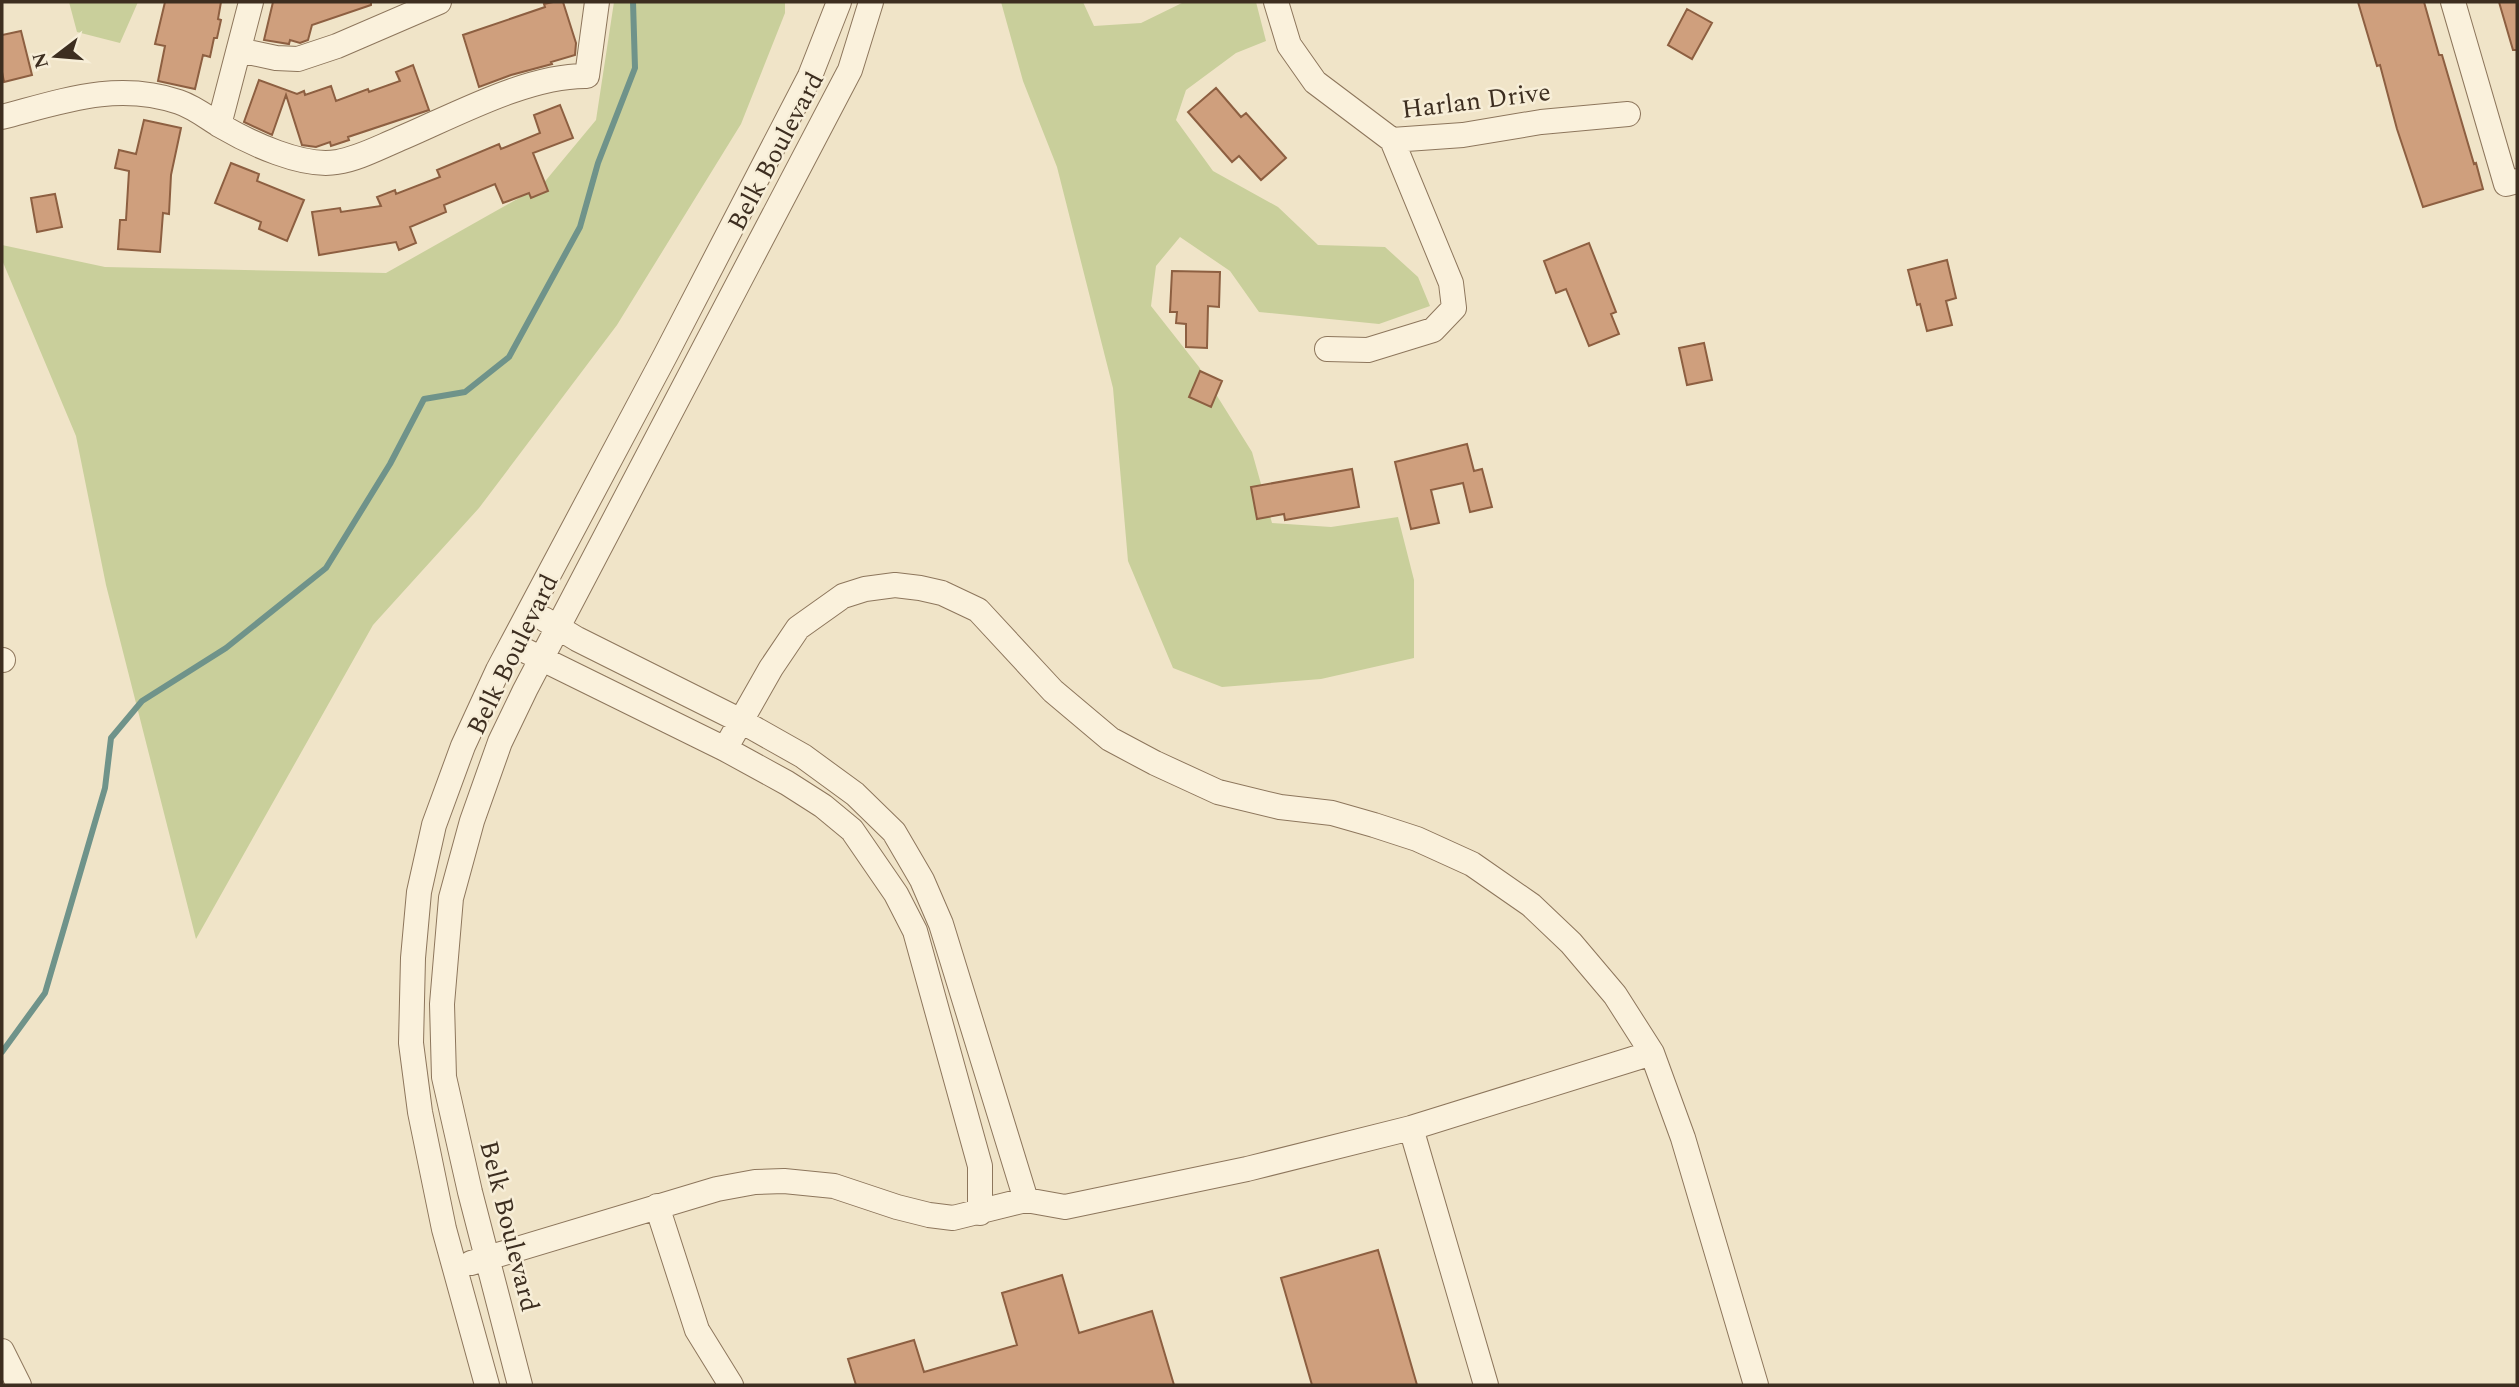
<svg xmlns="http://www.w3.org/2000/svg" width="2519" height="1387" viewBox="0 0 2519 1387" font-family="Spectral,serif">
	<style>
		.green { fill: #c9cf9b }
		.lines { fill: none; stroke-linecap: round; stroke-linejoin: round }
		.stream { stroke: #6f938a; stroke-width: 6 }
		.building { fill: #cf9f7d; stroke: #8d5f41; stroke-width: 2 }
		.minor-casing { stroke: #8d765c; stroke-width: 26 }
		.minor { stroke: #faf1dc; stroke-width: 24 }
		.labels { text-anchor: middle; stroke-width: 5; stroke-linejoin: round; paint-order: stroke }
		.street-label { font-size: 26px; fill: #3d2e20; stroke: #f7eed8 }
	</style>
	<rect width="100%" height="100%" fill="#f0e4c8"/>
	<path class="green" d="M 69,2 L 138,2 L 120,43 L 77,32 Z
		M 614,2 L 785,2 L 785,13 L 741,124 L 617,325 L 479,508 L 373,625 L 196,939 L 106,585 L 76,436 L 2,260 L 2,245 L 105,267 L 386,273 L 542,185 L 596,120 Z
		M 1001,2 L 1083,2 L 1094,26 L 1141,23 L 1184,2 L 1256,2 L 1266,41 L 1236,53 L 1186,90 L 1176,120 L 1213,171 L 1278,207 L 1318,245 L 1385,247 L 1418,277 L 1430,306 L 1379,324 L 1259,312 L 1230,271 L 1180,237 L 1156,266 L 1151,306 L 1199,367 L 1252,452 L 1272,523 L 1331,527 L 1398,517 L 1414,580 L 1414,658 L 1321,679 L 1222,687 L 1173,668 L 1128,561 L 1113,388 L 1057,167 L 1023,81 Z"/>
	<g class="lines">
		<path class="stream" d="M 2,1052 L 45,993 L 105,788 L 111,738 L 142,701 L 226,648 L 326,568 L 390,464 L 424,399 L 465,392 L 509,357 L 580,227 L 598,163 L 635,68 L 633,2"/>
	</g>
	<path class="building" d="M 165,2 L 221,2 L 218,19 L 221,20 L 217,38 L 214,38 L 210,57 L 203,55 L 195,89 L 158,81 L 165,46 L 155,44 Z
		M 273,2 L 371,2 L 371,5 L 312,25 L 308,40 L 300,43 L 290,40 L 289,44 L 264,40 Z
		M 553,2 L 563,2 L 576,43 L 575,55 L 551,62 L 552,64 L 511,75 L 479,87 L 463,35 L 545,7 L 544,4 Z
		M 2358,2 L 2424,2 L 2439,55 L 2442,55 L 2474,164 L 2476,163 L 2483,189 L 2423,207 L 2397,129 L 2380,65 L 2377,66 Z
		M 2499,2 L 2517,2 L 2517,50 L 2513,50 Z
		M 1687,9 L 1712,23 L 1692,59 L 1668,45 Z
		M 21,31 L 32,75 L 4,82 L 2,72 L 2,35 Z
		M 413,65 L 429,110 L 348,137 L 349,140 L 331,146 L 330,142 L 316,147 L 302,145 L 286,95 L 272,135 L 244,122 L 259,80 L 297,94 L 304,91 L 305,95 L 331,86 L 336,101 L 368,89 L 369,92 L 400,81 L 396,72 Z
		M 1216,88 L 1241,117 L 1246,113 L 1286,158 L 1261,180 L 1239,156 L 1232,162 L 1188,112 Z
		M 560,105 L 573,138 L 533,153 L 548,191 L 531,198 L 529,193 L 503,203 L 495,184 L 444,205 L 446,212 L 410,227 L 416,243 L 399,250 L 396,242 L 319,255 L 312,212 L 340,208 L 341,212 L 381,206 L 377,197 L 395,190 L 396,194 L 440,177 L 437,170 L 499,144 L 501,149 L 540,133 L 534,115 Z
		M 144,120 L 181,128 L 171,175 L 169,214 L 163,213 L 160,252 L 118,249 L 120,220 L 126,220 L 129,171 L 115,168 L 119,150 L 136,154 Z
		M 231,163 L 259,174 L 257,181 L 304,200 L 287,241 L 259,229 L 261,222 L 215,203 Z
		M 55,194 L 62,227 L 37,232 L 31,198 Z
		M 1589,243 L 1616,312 L 1611,314 L 1619,334 L 1589,346 L 1566,289 L 1556,293 L 1544,261 Z
		M 1947,260 L 1956,298 L 1946,301 L 1952,325 L 1927,331 L 1920,304 L 1917,305 L 1908,270 Z
		M 1172,271 L 1220,272 L 1219,307 L 1208,306 L 1207,348 L 1186,347 L 1186,324 L 1176,323 L 1177,312 L 1170,312 Z
		M 1704,343 L 1712,380 L 1687,385 L 1679,348 Z
		M 1200,371 L 1222,381 L 1211,407 L 1189,397 Z
		M 1467,444 L 1474,471 L 1482,469 L 1492,507 L 1470,512 L 1463,483 L 1431,490 L 1439,523 L 1411,529 L 1395,462 Z
		M 1352,469 L 1359,507 L 1285,520 L 1284,514 L 1257,519 L 1251,487 Z
		M 1378,1250 L 1417,1385 L 1312,1385 L 1281,1278 Z
		M 1062,1275 L 1079,1333 L 1152,1311 L 1174,1385 L 856,1385 L 848,1359 L 914,1340 L 924,1372 L 1017,1345 L 1002,1293 Z"/>
	<g class="lines">
		<defs>
			<path id="minor" d="M 1276,2 L 1289,45 L 1315,82 L 1392,140 L 1463,135 L 1541,122 L 1628,114
				M 2453,2 L 2506,184 L 2517,181
				M 239,50 L 276,58 L 298,59 L 337,46 L 439,2
				M 2,117 C 63,101 117,81 179,102 C 194,107 208,118 221,126 C 250,143 303,168 337,162 C 357,159 378,148 397,140 C 452,117 527,75 587,76 L 597,2
				M 219,125 L 251,2
				M 1327,349 L 1368,350 L 1433,330 L 1454,308 L 1451,283 L 1392,140
				M 544,619 L 577,639 L 741,721 L 803,756 L 855,794 L 894,832 L 922,880 L 941,924 L 1026,1200
				M 526,651 L 725,749 L 787,783 L 823,806 L 852,830 L 896,894 L 915,931 L 980,1166 L 980,1213
				M 2,660 L 3,660
				M 725,749 L 771,668 L 798,628 L 843,596 L 865,589 L 895,585 L 920,588 L 942,593 L 978,610 L 1053,691 L 1110,739 L 1155,763 L 1218,792 L 1280,807 L 1332,813 L 1374,825 L 1417,839 L 1472,864 L 1531,905 L 1571,943 L 1615,995 L 1652,1053 L 1683,1138 L 1756,1385
				M 1411,1128 L 1486,1385
				M 657,1206 L 697,1330 L 731,1385
				M 471,1263 L 717,1189 L 755,1182 L 784,1181 L 834,1186 L 897,1207 L 929,1215 L 953,1218 L 1026,1200 L 1065,1207 L 1247,1169 L 1411,1128 L 1652,1053
				M 2,1351 L 19,1385
				M 487,1385 L 444,1229 L 420,1112 L 411,1043 L 413,958 L 419,892 L 434,825 L 463,746 L 498,670 L 665,356 L 810,76 L 839,2
				M 520,1385 L 470,1192 L 444,1077 L 442,1004 L 451,898 L 472,821 L 500,742 L 525,690 L 850,70 L 871,2"/>
		</defs>
		<use href="#minor" class="minor-casing"/>
		<use href="#minor" class="minor"/>
	</g>
	<g class="labels">
		<g class="street-label">
			<text transform="translate(1476 100) rotate(-7)" y="9">Harlan Drive</text>
			<text transform="translate(775 151) rotate(-62)" y="9">Belk Boulevard</text>
			<text transform="translate(512 654) rotate(-64)" y="9">Belk Boulevard</text>
			<text transform="translate(510 1226) rotate(76)" y="9">Belk Boulevard</text>
		</g>
	</g>
	<rect width="2519" height="1387" fill="none" stroke="#3d2e20" stroke-width="7"/>
	<g transform="translate(56 56) rotate(254)" stroke="#f7eed8" stroke-width="5" paint-order="stroke">
	<path d="M0-5L12 26L0 18L-12 26Z" fill="#3d2e20"/>
	<text y="-10" font-size="19" font-weight="bold" text-anchor="middle" fill="#3d2e20">N</text>
	</g>
</svg>
